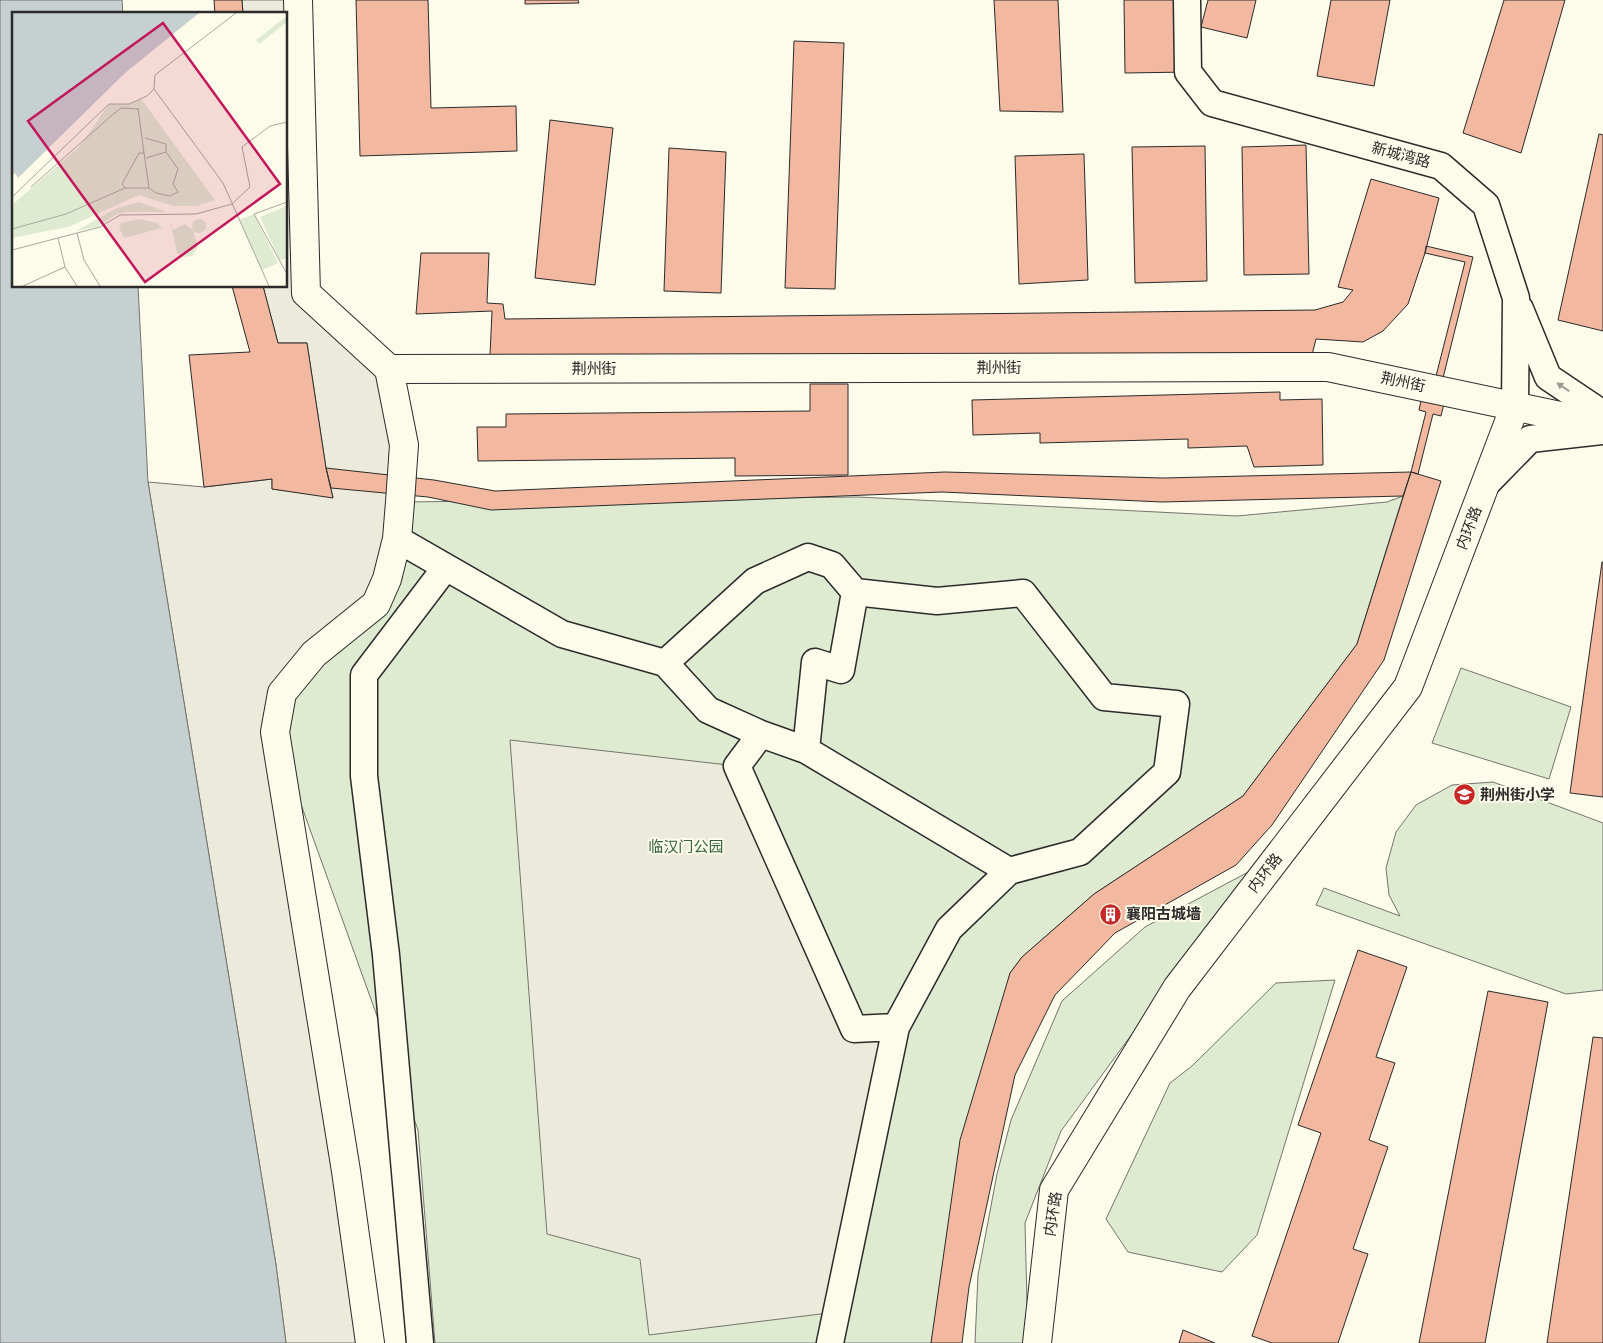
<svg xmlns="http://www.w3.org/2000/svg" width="1603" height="1343" viewBox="0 0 1603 1343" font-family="Poppins,'Noto Sans SC',sans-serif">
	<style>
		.green { fill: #deebd1; stroke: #74746e }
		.parking { fill: #eceadb; stroke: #74746e }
		.water { fill: #c7d0d0; stroke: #74746e }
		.building { fill: #f2b8a0; stroke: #2b2b2b }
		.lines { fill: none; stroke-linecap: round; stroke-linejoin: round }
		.street-casing { stroke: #2b2b2b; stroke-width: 29 }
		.secondary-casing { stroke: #2b2b2b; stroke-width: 30 }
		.street { stroke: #fdfbea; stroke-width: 26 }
		.secondary { stroke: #fdfbea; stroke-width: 28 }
		.oneway { fill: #9e9d94 }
		.labels { text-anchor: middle; stroke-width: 4; stroke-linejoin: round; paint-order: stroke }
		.street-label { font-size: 15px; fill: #2b2b2b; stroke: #fdfbea }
		.poi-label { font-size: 15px; font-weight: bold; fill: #2b2b2b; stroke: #fdfbea; text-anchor: start }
		.park-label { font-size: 15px; fill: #34623c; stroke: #fdfbea }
		.inset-road { fill: none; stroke: #a9a89e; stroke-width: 1 }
		.view { fill: #c2185b; fill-opacity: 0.15; stroke: #c2185b; stroke-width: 2.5 }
		.inset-edge { fill: none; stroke: #2b2b2b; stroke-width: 2.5 }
	</style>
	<rect width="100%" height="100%" fill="#fdfbea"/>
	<path class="green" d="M 1403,496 L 1357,644 L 1243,796 L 1094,894 L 1022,957 L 1010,973 L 931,1343 L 435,1343 L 418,1130 L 275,732 L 400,502 L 858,497 L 1237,516 L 1387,502 Z
		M 1461,668 L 1571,707 L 1549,779 L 1432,743 Z
		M 1493,782 L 1603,823 L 1603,990 L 1566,994 L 1316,905 L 1324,888 L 1400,916 L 1389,895 L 1386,868 L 1396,832 L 1416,805 L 1452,785 Z
		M 1252,870 L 1061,1131 L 1025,1223 L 1028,1343 L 975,1343 L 978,1275 L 997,1174 L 1011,1120 L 1062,1001 L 1145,927 Z
		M 1335,980 L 1257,1235 L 1222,1272 L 1128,1252 L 1106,1219 L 1170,1083 L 1192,1066 L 1276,983 Z"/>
	<path class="parking" d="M 242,0 L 298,0 L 306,293 L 389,369 L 404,445 L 387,579 L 282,693 L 368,1343 L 286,1343 L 276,1265 L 148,482 L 204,487 L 272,479 L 272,489 L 333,497 L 326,468 L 307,343 L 278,343 L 263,286 L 286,286 L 286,14 L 243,14 Z
		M 510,740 L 737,766 L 854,1029 L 896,1027 L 837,1312 L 649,1335 L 640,1259 L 547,1234 Z"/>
	<path class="water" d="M 0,0 L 122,0 L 123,14 L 14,14 L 14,286 L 138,286 L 148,482 L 276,1265 L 286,1343 L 0,1343 Z"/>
	<path class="building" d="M 214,0 L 242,0 L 243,14 L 215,14 Z
		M 356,0 L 428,0 L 431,108 L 516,106 L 517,151 L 360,156 Z
		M 525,0 L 578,0 L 579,3 L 525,4 Z
		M 994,0 L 1058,0 L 1063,112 L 1000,111 Z
		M 1124,0 L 1187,0 L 1188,72 L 1125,73 Z
		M 1208,0 L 1256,0 L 1247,38 L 1201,27 Z
		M 1331,0 L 1390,0 L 1374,86 L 1317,76 Z
		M 1504,0 L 1565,0 L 1521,153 L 1463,133 Z
		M 794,41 L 844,43 L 835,289 L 785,288 Z
		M 550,120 L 613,128 L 595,285 L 535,278 Z
		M 1599,134 L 1603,135 L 1603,331 L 1558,320 Z
		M 1306,145 L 1309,274 L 1244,275 L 1242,147 Z
		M 1205,146 L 1207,281 L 1135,283 L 1132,147 Z
		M 669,148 L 726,152 L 721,293 L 664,291 Z
		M 1084,154 L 1088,280 L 1019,284 L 1015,156 Z
		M 1371,179 L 1439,198 L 1425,253 L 1408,304 L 1383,331 L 1363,342 L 1316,339 L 1312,355 L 490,355 L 492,311 L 416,314 L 421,253 L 489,253 L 487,303 L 503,304 L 505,319 L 1315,310 L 1343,302 L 1353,290 L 1338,287 Z
		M 1426,246 L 1473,257 L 1443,378 L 1450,379 L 1441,416 L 1433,414 L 1418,474 L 1411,472 L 1426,412 L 1419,410 L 1427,374 L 1436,376 L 1465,262 L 1425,253 Z
		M 232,286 L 263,286 L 278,343 L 307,343 L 326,468 L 333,498 L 272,489 L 272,479 L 204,487 L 189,355 L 250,352 Z
		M 810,384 L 848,384 L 848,475 L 735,476 L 735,458 L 478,461 L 477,427 L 506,427 L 506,414 L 810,411 Z
		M 1280,392 L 1280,400 L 1322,399 L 1323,465 L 1254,467 L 1247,446 L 1188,448 L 1188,439 L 1040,443 L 1040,433 L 973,435 L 972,400 Z
		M 326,468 L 434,480 L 495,491 L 945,472 L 1163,478 L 1411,472 L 1403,496 L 1162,502 L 942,492 L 491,510 L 428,497 L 331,488 Z
		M 1411,472 L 1441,481 L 1384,660 L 1272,825 L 1236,865 L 1115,933 L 1055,995 L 1015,1075 L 969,1287 L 962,1343 L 931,1343 L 960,1140 L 1010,973 L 1022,957 L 1094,894 L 1243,796 L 1357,644 Z
		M 1602,562 L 1603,562 L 1603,797 L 1570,793 Z
		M 1358,950 L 1407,967 L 1376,1057 L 1395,1063 L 1369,1140 L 1388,1147 L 1353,1249 L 1368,1254 L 1338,1343 L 1272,1343 L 1252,1336 L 1321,1133 L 1298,1125 Z
		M 1488,991 L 1548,1002 L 1485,1343 L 1419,1343 Z
		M 1593,1037 L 1603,1038 L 1603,1343 L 1547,1343 Z
		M 1183,1330 L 1215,1343 L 1179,1343 Z"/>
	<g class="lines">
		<defs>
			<path id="street" d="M 1187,0 L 1188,72 L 1212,103 L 1441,166 L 1486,205 L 1516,298 L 1515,406
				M 1520,309 L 1548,377 L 1603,414
				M 1486,484 L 1530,439 L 1603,431
				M 397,539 L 562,634 L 665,663 L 708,710 L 761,734
				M 665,663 L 755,581 L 808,557 L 832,565 L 855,592
				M 806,750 L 815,662 L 841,670 L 855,592 L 937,601 L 1023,593 L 1104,697 L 1176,704 L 1167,772 L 1080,852 L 1009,871 L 806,750 L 761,734 L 737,766 L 854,1029 L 896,1027
				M 420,1343 L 386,955 L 364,776 L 364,675 L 446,567
				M 830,1343 L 896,1027 L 949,929 L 1009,871"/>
			<path id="secondary" d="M 298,0 L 306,293 L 389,369 L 404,445 L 400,502 L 397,539 L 387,579 L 376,604 L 314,654 L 282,693 L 275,732 L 346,1171 L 370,1343
				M 389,369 L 1328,367 L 1603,425
				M 1037,1343 L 1054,1190 L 1177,988 L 1408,687 L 1515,406"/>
		</defs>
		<use href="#street" class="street-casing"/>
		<use href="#secondary" class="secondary-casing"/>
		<use href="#street" class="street"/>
		<use href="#secondary" class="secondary"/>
	</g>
	<defs><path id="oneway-solid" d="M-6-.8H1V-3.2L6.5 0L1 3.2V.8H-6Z" transform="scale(1.25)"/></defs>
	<use class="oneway" href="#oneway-solid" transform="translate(1563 387) rotate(-146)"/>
	<defs>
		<symbol id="school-disc" viewBox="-11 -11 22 22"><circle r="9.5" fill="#c62828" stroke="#fdfbea"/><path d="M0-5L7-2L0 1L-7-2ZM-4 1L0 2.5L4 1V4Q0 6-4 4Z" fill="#fff"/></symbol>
		<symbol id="building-disc" viewBox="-11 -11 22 22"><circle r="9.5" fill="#c62828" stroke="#fdfbea"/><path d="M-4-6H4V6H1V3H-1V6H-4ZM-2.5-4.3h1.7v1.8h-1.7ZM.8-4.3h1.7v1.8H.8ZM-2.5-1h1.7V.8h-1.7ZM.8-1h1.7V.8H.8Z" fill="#fff"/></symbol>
	</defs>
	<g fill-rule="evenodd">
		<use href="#school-disc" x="1452" y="782" width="25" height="25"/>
		<use href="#building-disc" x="1098" y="902" width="25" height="25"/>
	</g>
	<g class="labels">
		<g class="street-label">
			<text transform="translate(1401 155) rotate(15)" y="5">新城湾路</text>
			<text x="999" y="373">荆州街</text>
			<text x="594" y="374">荆州街</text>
			<text transform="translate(1403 382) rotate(12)" y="5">荆州街</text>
			<text transform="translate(1469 528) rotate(-69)" y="5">内环路</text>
			<text transform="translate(1265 873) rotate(-52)" y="5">内环路</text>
			<text transform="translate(1053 1214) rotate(-81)" y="5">内环路</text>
		</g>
		<g class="poi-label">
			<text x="1480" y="800">荆州街小学</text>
			<text x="1126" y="919">襄阳古城墙</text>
		</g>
		<g class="park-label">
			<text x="686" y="852">临汉门公园</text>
		</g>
	</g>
	<g transform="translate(12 12)">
		<rect width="275" height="275" fill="#fdfbea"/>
		<path d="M 275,4 L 275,10 L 247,32 L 244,28 ZM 129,87 L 203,188 L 185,194 L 161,194 L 127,183 L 56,215 L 0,226 L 0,193 L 67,135 L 97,92 L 117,92 ZM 127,190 L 155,200 L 114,200 L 103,203 L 85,215 L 64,219 L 105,196 ZM 275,194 L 275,246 L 268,249 L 248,205 ZM 242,202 L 266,251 L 250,258 L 227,208 ZM 127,207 L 145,211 L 150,216 L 112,226 L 107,215 L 109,211 ZM180 214a7 7 0 1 1 14 0a7 7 0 1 1-14 0ZM 158,208 L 161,218 L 173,212 L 181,218 L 186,235 L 180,244 L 169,245 L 165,241 Z" fill="#deebd1"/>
		<path d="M 0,1 L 187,1 L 113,61 L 6,166 L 3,161 L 0,163 Z" fill="#c7d0d0"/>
		<path class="inset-road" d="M 142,77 L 211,171 L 257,274M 126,96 L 132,141M 133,126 L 154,132 L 154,140M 19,175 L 99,104 L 109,96 L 126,97M 113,176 L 110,172 L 127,141 L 132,141 L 137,176 L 144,181 L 158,184 L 166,180 L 161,172 L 166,157 L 154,140 L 134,146M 0,185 L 97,92 L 117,92 L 135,84 L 142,77 L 143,63 L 224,1M 275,190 L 242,202 L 275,262M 0,217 L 54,202 L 113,176 L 137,176M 65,221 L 72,248 L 88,274M 46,226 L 53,255M 0,238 L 88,215 L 108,203 L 184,202 L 220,192 L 238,175 L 230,135 L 258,114 L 275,110M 11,274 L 53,255 L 65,274"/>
		<path class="view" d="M 151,11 L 268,172 L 133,270 L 16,109 Z"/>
		<rect width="275" height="275" class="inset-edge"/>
	</g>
</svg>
